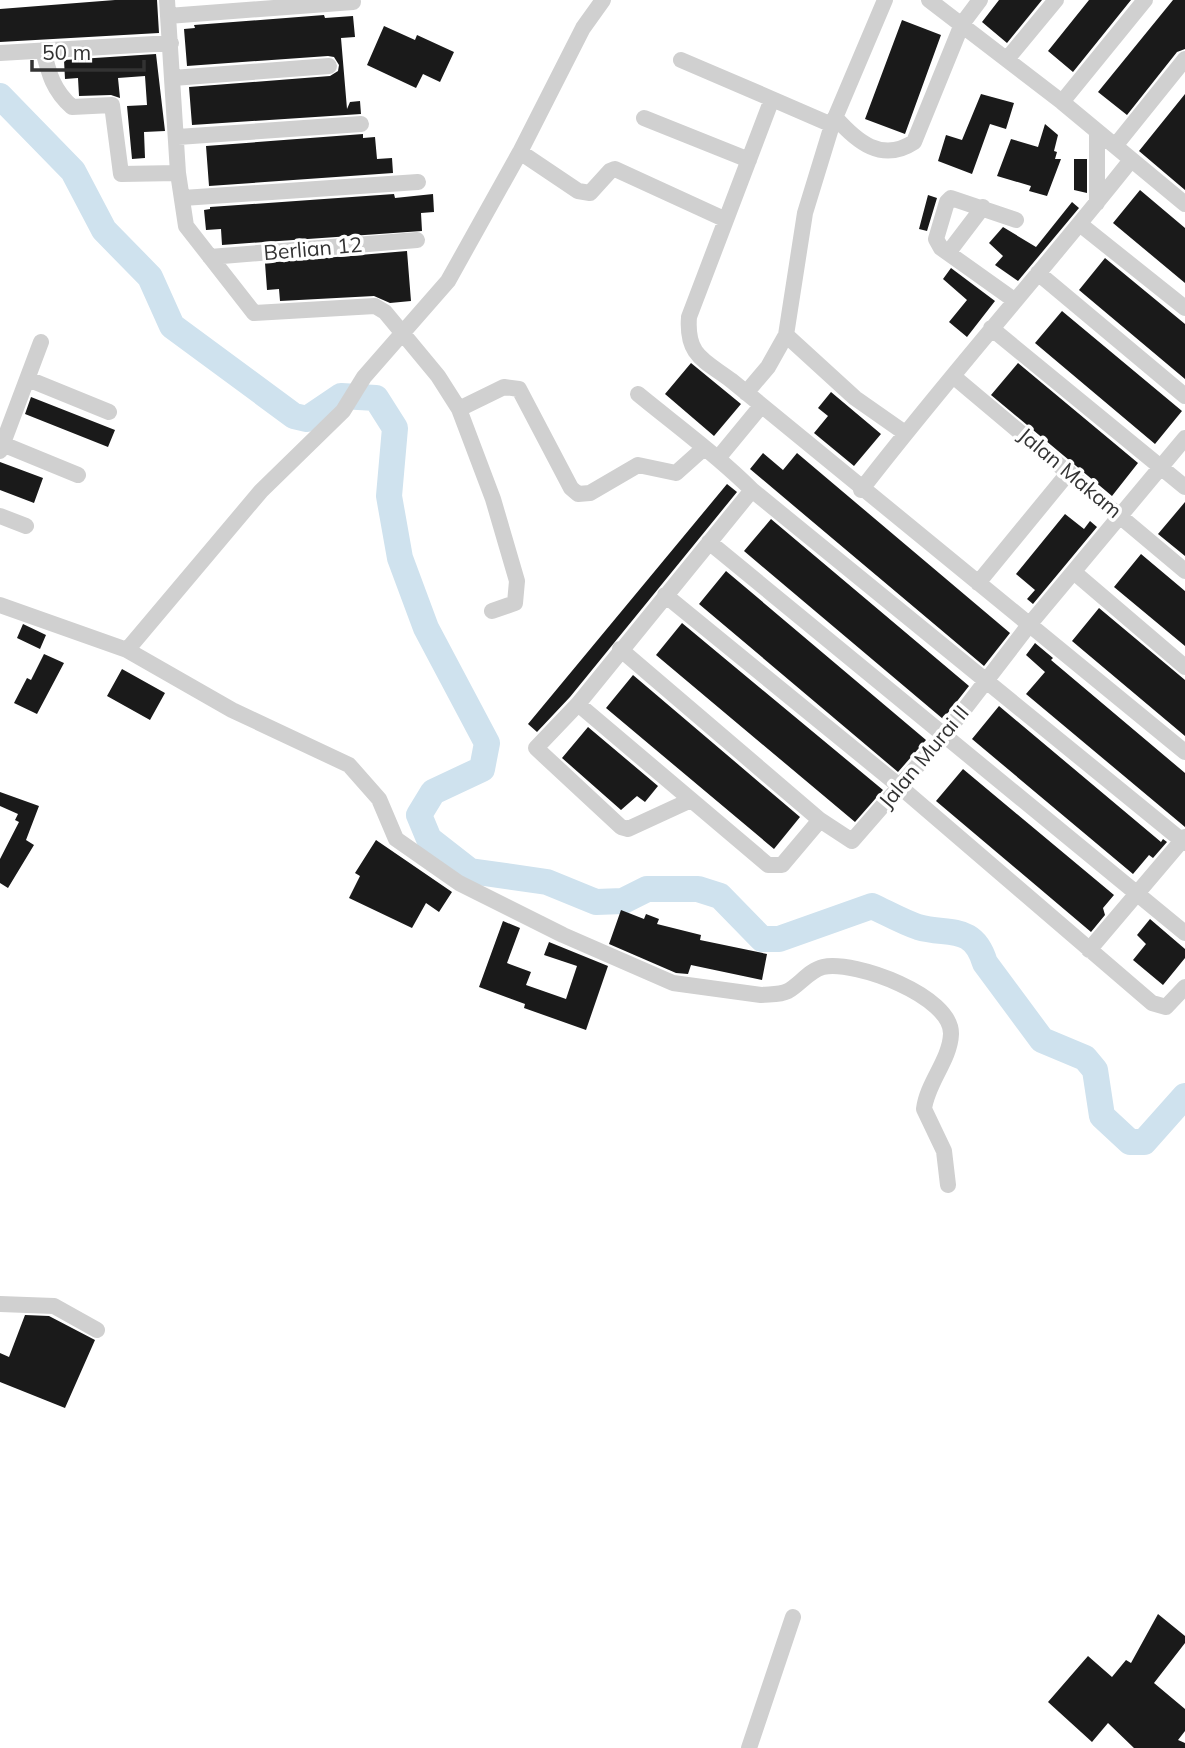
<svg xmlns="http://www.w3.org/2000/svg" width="1185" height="1748" viewBox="0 0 1185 1748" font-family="Mulish,sans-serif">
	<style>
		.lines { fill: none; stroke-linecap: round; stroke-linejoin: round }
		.river { stroke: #cfe2ee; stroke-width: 26 }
		.building { fill: #1a1a1a }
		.minor { stroke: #d0d0d0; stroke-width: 16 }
		.labels { text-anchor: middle; stroke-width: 7; stroke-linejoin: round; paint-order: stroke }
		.street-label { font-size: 21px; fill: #333; stroke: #fff }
	</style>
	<rect width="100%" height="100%" fill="#fff"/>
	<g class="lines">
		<path class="river" d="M 0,96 L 73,171 L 104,230 L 150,277 L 172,326 L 294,416 L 307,419 L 341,396 L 376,398 L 395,428 L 389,496 L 400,558 L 426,628 L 487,743 L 482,769 L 433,792 L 419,815 L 429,839 L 470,871 L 547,882 L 596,902 L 623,901 L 647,889 L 698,889 L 720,896 L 762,939 L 779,939 L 872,906 C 887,913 903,922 918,927 C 948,936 973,923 985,963 L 1042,1040 L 1085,1058 L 1095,1070 L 1102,1116 L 1130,1142 L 1144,1142 L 1185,1096"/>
	</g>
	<path class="building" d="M 115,0 L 157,0 L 159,33 L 0,42 L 0,9 Z
		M 999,0 L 1042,0 L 1007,43 L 982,22 Z
		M 1089,0 L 1131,0 L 1073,72 L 1048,51 Z
		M 1173,0 L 1185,0 L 1185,49 L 1177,52 L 1127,115 L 1098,92 Z
		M 324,15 L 325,18 L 353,16 L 355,37 L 341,38 L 347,109 L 350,102 L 360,101 L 361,114 L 192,125 L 189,87 L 330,76 L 338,71 L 339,65 L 334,57 L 328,56 L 187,66 L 184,29 L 195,28 L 194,25 Z
		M 902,20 L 941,35 L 905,134 L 865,119 Z
		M 384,26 L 415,40 L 417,35 L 454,52 L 440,82 L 423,74 L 416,88 L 367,65 Z
		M 156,54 L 165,131 L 144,132 L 145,158 L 132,159 L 127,106 L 147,105 L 145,76 L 118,78 L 120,98 L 111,95 L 79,96 L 78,78 L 65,79 L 64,60 Z
		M 981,94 L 1014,103 L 1006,129 L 990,124 L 972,174 L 938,161 L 946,135 L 962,140 Z
		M 1185,94 L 1185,190 L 1139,151 Z
		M 1045,124 L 1058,135 L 1054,151 L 1057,152 L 1055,159 L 1061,159 L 1047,196 L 1029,191 L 1031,186 L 997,176 L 1011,139 L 1038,147 Z
		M 363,134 L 363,138 L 375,137 L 377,159 L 392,158 L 393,173 L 209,186 L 206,146 Z
		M 1074,159 L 1087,159 L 1087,193 L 1074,190 Z
		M 1140,190 L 1185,228 L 1185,283 L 1113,223 Z
		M 394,194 L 395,198 L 433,194 L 434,212 L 421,213 L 422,231 L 222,245 L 221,229 L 206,230 L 204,210 L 210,209 L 210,207 Z
		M 928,195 L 937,198 L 927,231 L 919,229 Z
		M 1072,202 L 1079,208 L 1018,281 L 995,265 L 1003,256 L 989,243 L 1003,227 L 1036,247 Z
		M 407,251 L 411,301 L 390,303 L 374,296 L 280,301 L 279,289 L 267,290 L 265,263 Z
		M 1105,258 L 1185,324 L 1185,379 L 1079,290 Z
		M 951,268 L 995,301 L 967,337 L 949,322 L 967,300 L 943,279 Z
		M 1062,311 L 1182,411 L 1155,444 L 1035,343 Z
		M 691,363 L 741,404 L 714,436 L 665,394 Z
		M 1018,363 L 1138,463 L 1112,496 L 991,395 Z
		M 831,392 L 881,434 L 854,466 L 814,433 L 828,416 L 818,408 Z
		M 31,397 L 115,430 L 108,447 L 25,414 Z
		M 763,453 L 783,470 L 797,453 L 1010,633 L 984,666 L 750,469 Z
		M 0,462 L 43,478 L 34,503 L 0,490 Z
		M 727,484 L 737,492 L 570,697 L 537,732 L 528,724 Z
		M 1185,502 L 1185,556 L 1158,534 Z
		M 1065,514 L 1084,529 L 1090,521 L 1097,527 L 1033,604 L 1027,599 L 1035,590 L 1016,574 Z
		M 771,519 L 969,686 L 943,719 L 744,551 Z
		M 1141,554 L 1185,591 L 1185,646 L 1114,587 Z
		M 726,571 L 926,740 L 898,772 L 699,604 Z
		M 1099,608 L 1185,680 L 1185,736 L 1072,641 Z
		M 682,623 L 883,790 L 855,822 L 656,655 Z
		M 23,624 L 46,635 L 40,649 L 17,638 Z
		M 1035,643 L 1053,658 L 1051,660 L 1185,773 L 1185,827 L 1026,694 L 1045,672 L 1026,655 Z
		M 44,654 L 64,663 L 37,714 L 14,703 L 27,678 L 31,680 Z
		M 122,669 L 165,693 L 150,720 L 107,696 Z
		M 633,675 L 800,817 L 774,849 L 606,708 Z
		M 999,706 L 1161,842 L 1163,839 L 1167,842 L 1153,858 L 1149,855 L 1133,874 L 972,739 Z
		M 588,727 L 658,786 L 645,802 L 637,796 L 621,810 L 562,758 Z
		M 963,769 L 1114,895 L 1103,908 L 1105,915 L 1091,932 L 936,801 Z
		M 0,792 L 39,806 L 26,840 L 34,845 L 8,888 L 0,883 L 0,859 L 19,822 L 15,820 L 18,814 L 0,806 Z
		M 376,840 L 452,892 L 439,912 L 426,903 L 412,928 L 349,898 L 360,876 L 355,873 Z
		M 621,910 L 644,919 L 646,914 L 659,919 L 657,924 L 701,935 L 700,940 L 767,954 L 762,980 L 691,965 L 688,974 L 676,973 L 609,944 Z
		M 1150,919 L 1185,949 L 1185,958 L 1163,985 L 1133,960 L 1146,944 L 1137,935 Z
		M 503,921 L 520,928 L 507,963 L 531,972 L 526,985 L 566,999 L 577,966 L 544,955 L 549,942 L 608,966 L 586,1030 L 524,1008 L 525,1004 L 479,987 Z
		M 25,1315 L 49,1316 L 95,1340 L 65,1408 L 0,1382 L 0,1353 L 9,1357 Z
		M 1158,1614 L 1185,1636 L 1185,1643 L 1154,1683 L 1185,1709 L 1185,1731 L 1178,1740 L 1185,1743 L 1185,1748 L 1134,1748 L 1108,1723 L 1092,1742 L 1048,1702 L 1088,1656 L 1112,1677 L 1126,1660 L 1131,1663 Z"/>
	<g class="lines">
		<path class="minor" d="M 167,0 L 178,173 L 186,226 L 254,313 L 375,306 L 385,312 L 438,376 L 459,409 L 493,499 L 517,581 L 515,603 L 492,611
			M 929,0 L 1062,102 L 1185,204
			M 168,16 L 353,2
			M 43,50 C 49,74 53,90 72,107 L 112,105 L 121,174 L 178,173
			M 0,53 L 171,43
			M 1007,59 L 1056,0
			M 681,60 L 772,99
			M 173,78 L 329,66
			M 1062,102 L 1145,0
			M 835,117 C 857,142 882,163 914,142 L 962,24 L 980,0
			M 644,118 L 749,160
			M 832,125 L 772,99 L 689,317 C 686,356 704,360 732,381 L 1185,752
			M 178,137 L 361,124
			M 1115,146 L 1185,59
			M 520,152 L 578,191 L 590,193 L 610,171 L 615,169 L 724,219
			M 183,198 L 418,182
			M 1097,203 L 1097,135
			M 1081,225 L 1185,308
			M 948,253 L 983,207
			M 210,257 L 417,240
			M 1038,273 L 1185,396
			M 1014,300 L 941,248 L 936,239 L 947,202 L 951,198 L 1016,220
			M 991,328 L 1185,487
			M 786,335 L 855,398 L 905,433
			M 953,376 L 1185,571
			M 28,379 L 109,412
			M 746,393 L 768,367 L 786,335 L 805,213 L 832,125 L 885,0
			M 638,394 C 677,426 717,455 752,490 L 1185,843
			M 459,409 L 504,387 L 519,389 L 571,488 L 578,494 L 590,493 L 638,465 L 676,473 L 704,448
			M 0,443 L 78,475
			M 0,451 L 41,342
			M 719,457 L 761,406
			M 861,490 C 948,377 1043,271 1131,160
			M 0,516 L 26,526
			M 709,542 L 1185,933
			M 1075,573 L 1185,667
			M 978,583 L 1069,472
			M 665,595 L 898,785 L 1152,1003 L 1166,1007 L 1185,987
			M 0,605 L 127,650 L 232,710 L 349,765 L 379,799 L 396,839 L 459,883 L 563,935 L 673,983 L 761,995 C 770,994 780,995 788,991 C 799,985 810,970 823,967 C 855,960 952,996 951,1034 C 950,1060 927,1083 924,1109 L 944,1151 L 948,1185
			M 620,649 L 820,820 L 852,841 L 946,733 L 1029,625 L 1185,438
			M 127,650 L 261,491 L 343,411 L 364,377 L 448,281 L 520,152 L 583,28 L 603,0
			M 578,704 L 768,865 L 782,865 L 820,820
			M 691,800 L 628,829 L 621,827 L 536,748 L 578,704 L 752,490
			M 1089,950 L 1185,837
			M 0,1304 L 54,1306 L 97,1330
			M 749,1748 L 793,1617"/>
	</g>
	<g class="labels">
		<g class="street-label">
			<text transform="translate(313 249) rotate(-5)" y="7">Berlian 12</text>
			<text transform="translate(1070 473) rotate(40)" y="7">Jalan Makam</text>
			<text transform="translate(924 757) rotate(-50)" y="7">Jalan Murai II</text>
		</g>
	</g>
	<path d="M32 60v10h112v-10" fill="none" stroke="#333333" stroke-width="3.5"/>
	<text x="42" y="60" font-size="21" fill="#333333" stroke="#ffffff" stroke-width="5" paint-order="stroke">50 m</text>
</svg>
